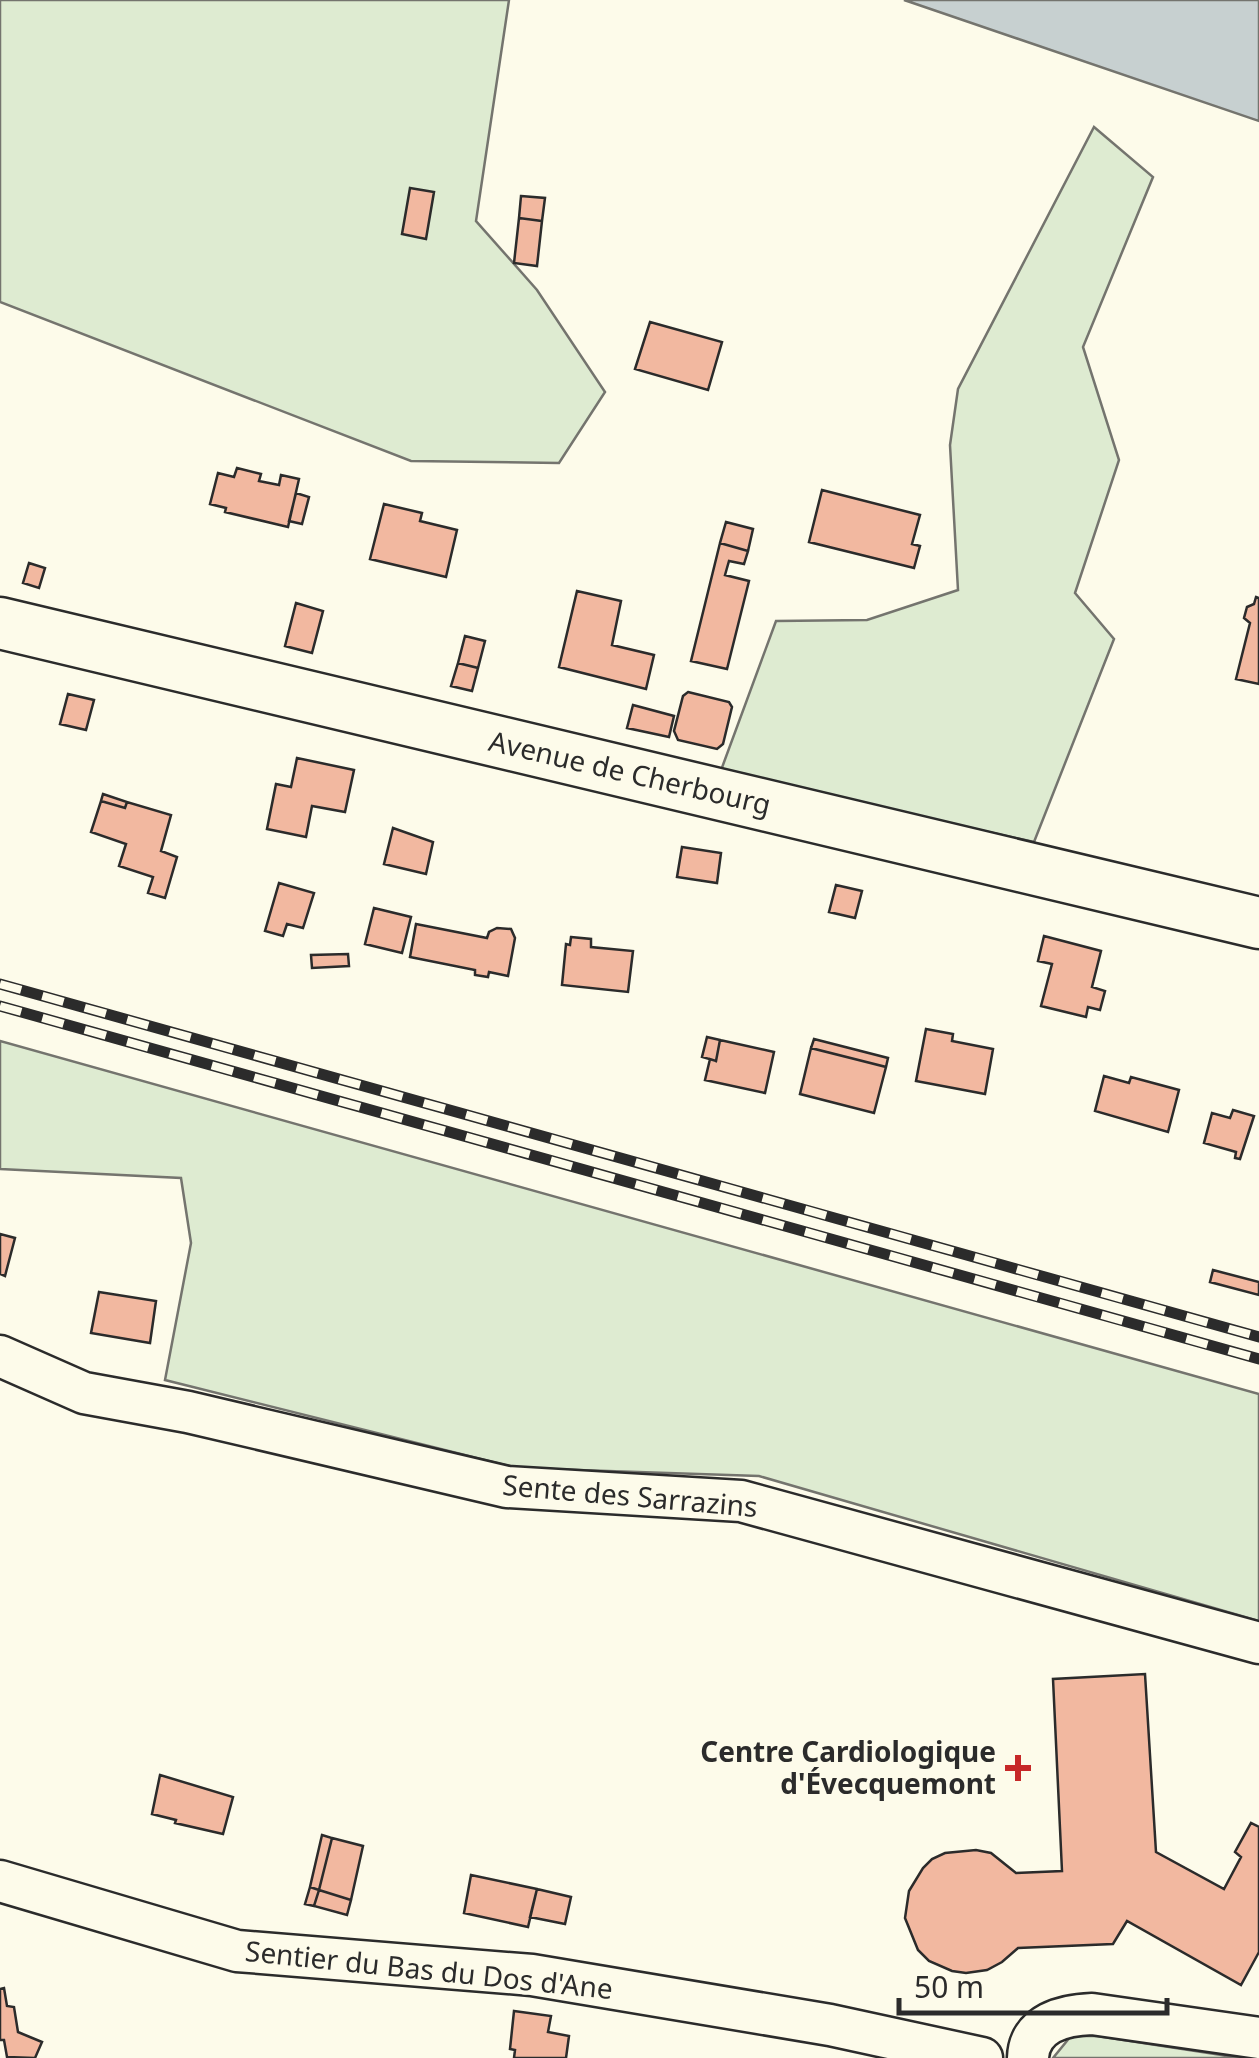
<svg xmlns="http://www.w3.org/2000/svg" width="1259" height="2058" viewBox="0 0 1259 2058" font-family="'Noto Sans',sans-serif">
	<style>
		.green { fill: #deebd1; stroke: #74746e; stroke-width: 2.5 }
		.water { fill: #c7d0d0; stroke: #74746e; stroke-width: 2.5 }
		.building { fill: #f2b8a0; stroke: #2b2b2b; stroke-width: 2.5 }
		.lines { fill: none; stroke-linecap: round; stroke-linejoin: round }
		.minor-casing { stroke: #2b2b2b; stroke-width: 45 }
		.major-casing { stroke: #2b2b2b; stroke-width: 55 }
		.minor { stroke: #fdfbea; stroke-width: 40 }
		.major { stroke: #fdfbea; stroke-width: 50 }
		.rail-casing { stroke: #2b2b2b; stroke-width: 11 }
		.rail { stroke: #fdfbea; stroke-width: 8; stroke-dasharray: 22; stroke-linecap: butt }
		.poi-dot { fill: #c62828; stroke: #fdfbea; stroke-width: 4 }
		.labels { text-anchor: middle; stroke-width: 8; stroke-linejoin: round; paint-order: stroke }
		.street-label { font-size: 28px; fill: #2b2b2b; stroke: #fdfbea }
		.poi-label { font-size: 28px; font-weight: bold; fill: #2b2b2b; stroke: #fdfbea; text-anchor: end }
	</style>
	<rect width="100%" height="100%" fill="#fdfbea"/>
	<path class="green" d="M 0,0 L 509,0 L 476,221 L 537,290 L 605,392 L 559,463 L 411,461 L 0,302 Z
		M 1094,127 L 1153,177 L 1083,347 L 1119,460 L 1075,593 L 1114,639 L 1034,842 L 720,773 L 776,621 L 867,620 L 958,590 L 950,445 L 958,389 Z
		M 0,1041 L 1259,1394 L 1259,1621 L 759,1476 L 517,1468 L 165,1380 L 191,1243 L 181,1178 L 0,1169 Z
		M 1071,2036 L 1097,2036 L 1241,2058 L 1053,2058 Z"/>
	<path class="water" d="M 904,0 L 1259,0 L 1259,121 L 910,2 Z"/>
	<path class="building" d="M 410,188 L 434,192 L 426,239 L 402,234 Z
		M 521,196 L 545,198 L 542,221 L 519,218 Z
		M 519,218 L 542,221 L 537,266 L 514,263 Z
		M 650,322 L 722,342 L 708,390 L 635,369 Z
		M 237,468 L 261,474 L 259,481 L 279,485 L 281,475 L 299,479 L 288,527 L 225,512 L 226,508 L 210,504 L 218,473 L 234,477 Z
		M 822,490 L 920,515 L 912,544 L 920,546 L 914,568 L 809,542 Z
		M 296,493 L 309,497 L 302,524 L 289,521 Z
		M 384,504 L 422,513 L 420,521 L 457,530 L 446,577 L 370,559 Z
		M 726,522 L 753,529 L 748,551 L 720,543 Z
		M 720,543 L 748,551 L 744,564 L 729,561 L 725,575 L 749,581 L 727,669 L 691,661 Z
		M 29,563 L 45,568 L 39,588 L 23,583 Z
		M 577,591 L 621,601 L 612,645 L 654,655 L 646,689 L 559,667 Z
		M 1256,597 L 1259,598 L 1259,684 L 1236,679 L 1250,623 L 1244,618 L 1247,607 L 1254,604 Z
		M 296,603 L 323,611 L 312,653 L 285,646 Z
		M 465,636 L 485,641 L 478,668 L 458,663 Z
		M 458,663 L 478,668 L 472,691 L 451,686 Z
		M 688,692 L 729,702 L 732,707 L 723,744 L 717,749 L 678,740 L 674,731 L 683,696 Z
		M 68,694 L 94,700 L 86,730 L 60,724 Z
		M 633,705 L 674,716 L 669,737 L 627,728 Z
		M 297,758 L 354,770 L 345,812 L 312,806 L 306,837 L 267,829 L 276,784 L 291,787 Z
		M 103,794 L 127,802 L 125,808 L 101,801 Z
		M 101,801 L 125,808 L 127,802 L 171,815 L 161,851 L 177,857 L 165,898 L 148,893 L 153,877 L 119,866 L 126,844 L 91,832 Z
		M 393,828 L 433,842 L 426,874 L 384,864 Z
		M 682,847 L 721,853 L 717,883 L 677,877 Z
		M 279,883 L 314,893 L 303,928 L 287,924 L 283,936 L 265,931 Z
		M 836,885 L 862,891 L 855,918 L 829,912 Z
		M 374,908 L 411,917 L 402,953 L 365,944 Z
		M 416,924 L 487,938 L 489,932 L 497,928 L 511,929 L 515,938 L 508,976 L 489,972 L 488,977 L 475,975 L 475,970 L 410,957 Z
		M 1044,936 L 1101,951 L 1092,987 L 1105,991 L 1100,1010 L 1088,1007 L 1086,1017 L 1041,1006 L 1052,964 L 1038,961 Z
		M 571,937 L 591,939 L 591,947 L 633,951 L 628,992 L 562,985 L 566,944 L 570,945 Z
		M 348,954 L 349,966 L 312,968 L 311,955 Z
		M 926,1029 L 953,1034 L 952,1041 L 993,1049 L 985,1094 L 916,1081 Z
		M 707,1037 L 720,1040 L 716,1061 L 702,1057 Z
		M 814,1039 L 888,1058 L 886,1067 L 811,1048 Z
		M 720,1040 L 774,1052 L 765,1093 L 705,1080 L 710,1059 L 716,1061 Z
		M 811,1048 L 886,1067 L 874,1113 L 800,1094 Z
		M 1104,1076 L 1129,1083 L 1131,1077 L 1179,1090 L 1168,1132 L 1095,1111 Z
		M 1233,1110 L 1254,1116 L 1240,1159 L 1235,1158 L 1236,1152 L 1204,1143 L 1212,1113 L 1230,1118 Z
		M 0,1234 L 15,1238 L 5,1276 L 0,1274 Z
		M 1213,1270 L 1259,1282 L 1259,1295 L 1210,1282 Z
		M 99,1292 L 156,1301 L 150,1343 L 91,1333 Z
		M 1145,1674 L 1156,1852 L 1224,1889 L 1241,1857 L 1235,1852 L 1251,1823 L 1259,1827 L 1259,1952 L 1241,1985 L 1127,1921 L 1113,1944 L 1018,1948 L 1002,1962 L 987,1970 L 966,1973 L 952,1971 L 929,1961 L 918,1950 L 905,1918 L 909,1891 L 923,1868 L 932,1859 L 945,1853 L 976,1850 L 991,1853 L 1016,1873 L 1062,1871 L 1053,1679 Z
		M 160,1775 L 233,1797 L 223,1834 L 175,1823 L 176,1820 L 152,1814 Z
		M 322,1835 L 332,1838 L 319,1890 L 310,1887 Z
		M 332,1838 L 363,1846 L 351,1900 L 319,1890 Z
		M 471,1875 L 537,1889 L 528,1927 L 464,1913 Z
		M 310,1887 L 319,1890 L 314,1906 L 305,1904 Z
		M 537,1889 L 571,1897 L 565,1924 L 530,1917 Z
		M 319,1890 L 351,1900 L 347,1915 L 314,1906 Z
		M 4,1988 L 7,2006 L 14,2007 L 18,2032 L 42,2042 L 35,2058 L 7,2057 L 4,2040 L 0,2040 L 0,1989 Z
		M 514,2011 L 551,2016 L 548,2032 L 569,2036 L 566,2058 L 514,2058 L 515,2050 L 510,2049 Z"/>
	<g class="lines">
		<defs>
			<path id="minor" d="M 0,1356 L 84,1393 L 188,1412 L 507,1487 L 741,1501 L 1259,1643
				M 0,1881 L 237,1951 L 532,1975 L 830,2025 L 982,2058
				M 1028,2058 C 1029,2023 1064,2015 1092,2014 L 1259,2038"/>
			<path id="major" d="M 0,623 L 1259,923"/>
		</defs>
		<use href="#minor" class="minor-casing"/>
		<use href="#major" class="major-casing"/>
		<use href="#minor" class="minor"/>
		<use href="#major" class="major"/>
		<defs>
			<path id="rail" d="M 0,984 L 1259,1337
				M 0,1006 L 1259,1359"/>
		</defs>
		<use href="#rail" class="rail-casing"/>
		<use href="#rail" class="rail"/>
	</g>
	<path class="poi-dot" d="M1013 1753h10v10h10v10h-10v10h-10v-10h-10v-10h10z"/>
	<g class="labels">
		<g class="street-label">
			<text transform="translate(630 773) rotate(13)" y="10">Avenue de Cherbourg</text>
			<text transform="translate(630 1496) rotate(5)" y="10">Sente des Sarrazins</text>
			<text transform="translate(429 1970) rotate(6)" y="10">Sentier du Bas du Dos d'Ane</text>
		</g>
		<g class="poi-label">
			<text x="996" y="1762">Centre Cardiologique<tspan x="996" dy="32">d'Évecquemont</tspan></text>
		</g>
	</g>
	<path d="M899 1998v15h268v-15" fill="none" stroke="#2b2b2b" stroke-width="5"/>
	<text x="914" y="1998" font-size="30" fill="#2b2b2b" stroke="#fdfbea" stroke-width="8" paint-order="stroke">50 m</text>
</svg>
